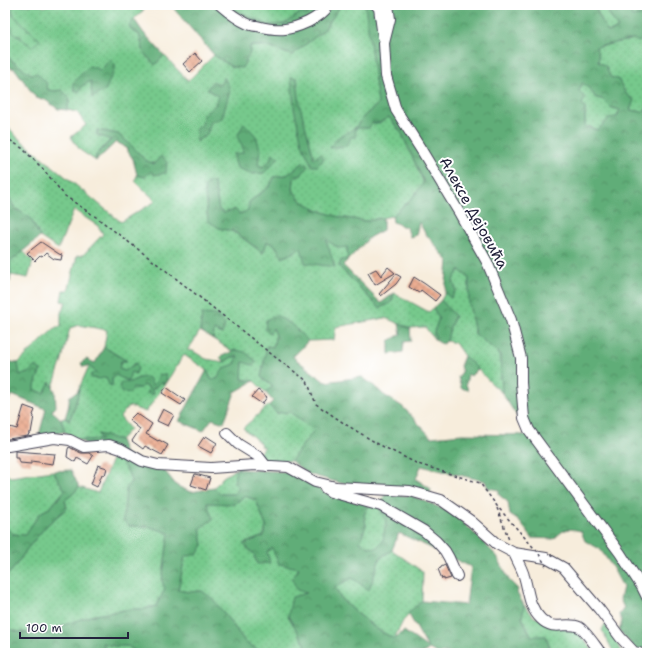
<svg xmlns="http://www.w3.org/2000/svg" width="652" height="658" viewBox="0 0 652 658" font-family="'Shantell Sans',sans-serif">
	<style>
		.grass { fill: url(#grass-dots); stroke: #4c7664 }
		.forest { fill: url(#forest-crowns); stroke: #41685a; fill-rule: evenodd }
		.cemetery { fill: url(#cemetery-stones); stroke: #4c7664 }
		.building { fill: url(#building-cross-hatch) }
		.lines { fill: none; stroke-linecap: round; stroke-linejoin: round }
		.minor-casing { stroke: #424053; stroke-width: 12 }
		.path { stroke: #424053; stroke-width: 1.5; stroke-dasharray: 3 3; stroke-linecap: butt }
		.minor { stroke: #fff; stroke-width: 10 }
		.path-bridge { stroke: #424053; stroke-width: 1.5; stroke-dasharray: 3 3; stroke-linecap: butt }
		.labels { text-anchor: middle; stroke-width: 4; stroke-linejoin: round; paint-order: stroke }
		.street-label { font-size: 15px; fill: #22223b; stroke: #fff }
	</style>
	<defs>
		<pattern id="grass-dots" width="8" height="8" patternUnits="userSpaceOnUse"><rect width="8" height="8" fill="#76c98c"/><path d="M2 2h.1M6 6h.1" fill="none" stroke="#66ac7a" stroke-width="1.8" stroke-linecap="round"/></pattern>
		<pattern id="forest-crowns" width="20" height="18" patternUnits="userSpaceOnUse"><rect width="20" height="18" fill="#60ad78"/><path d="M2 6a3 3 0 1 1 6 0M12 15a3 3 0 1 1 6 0" fill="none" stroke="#4f8c64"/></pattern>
		<pattern id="cemetery-stones" width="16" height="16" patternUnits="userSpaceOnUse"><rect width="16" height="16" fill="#76c98c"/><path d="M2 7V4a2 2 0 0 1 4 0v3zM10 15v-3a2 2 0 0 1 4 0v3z" fill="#66ac7a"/></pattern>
		<pattern id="building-cross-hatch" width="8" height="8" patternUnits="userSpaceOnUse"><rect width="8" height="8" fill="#ebad92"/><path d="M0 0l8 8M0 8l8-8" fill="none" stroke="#c9957f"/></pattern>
	</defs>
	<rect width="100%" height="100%" fill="#fff"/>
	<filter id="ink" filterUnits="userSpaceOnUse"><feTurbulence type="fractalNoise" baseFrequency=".025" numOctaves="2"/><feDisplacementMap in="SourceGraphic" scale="8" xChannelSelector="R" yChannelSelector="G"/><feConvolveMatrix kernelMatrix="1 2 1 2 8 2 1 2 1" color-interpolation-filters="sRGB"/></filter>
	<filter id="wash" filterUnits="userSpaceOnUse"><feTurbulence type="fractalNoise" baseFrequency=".012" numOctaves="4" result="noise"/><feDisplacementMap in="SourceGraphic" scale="16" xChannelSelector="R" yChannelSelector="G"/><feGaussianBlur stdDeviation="0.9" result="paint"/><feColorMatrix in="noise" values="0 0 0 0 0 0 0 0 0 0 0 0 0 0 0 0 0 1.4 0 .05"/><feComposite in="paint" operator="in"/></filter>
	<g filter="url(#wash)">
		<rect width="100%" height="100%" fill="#f7eddc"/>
		<path class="grass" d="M 12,5 L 40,5 L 44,7 L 48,5 L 149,5 L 134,19 L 130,26 L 139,34 L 144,53 L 155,65 L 164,55 L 188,81 L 214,55 L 232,67 L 250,46 L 265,46 L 292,55 L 324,30 L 341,5 L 366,5 L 368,7 L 371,46 L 378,104 L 364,116 L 355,128 L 372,123 L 380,123 L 389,117 L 402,134 L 424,183 L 412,198 L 392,216 L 365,221 L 339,217 L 317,210 L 300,200 L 293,190 L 294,178 L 302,174 L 304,162 L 287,175 L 274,177 L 270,186 L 249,202 L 249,211 C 239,214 227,216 219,210 L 214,183 L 219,228 L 234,232 L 263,253 L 267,242 L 274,244 L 301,247 L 325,239 L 347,247 L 348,260 L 339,266 L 379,308 L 391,303 L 394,293 L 429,312 L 433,308 L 439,318 L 434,332 L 435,340 L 425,327 L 410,328 L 385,318 L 336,327 L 334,340 L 308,341 L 291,324 L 273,328 L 276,335 L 273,347 L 267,346 L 261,377 L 273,387 L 265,392 L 254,381 L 242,379 L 243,362 L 235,350 L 232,351 L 213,339 L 214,330 L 202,314 L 200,331 L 192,344 L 187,350 L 193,351 L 206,359 L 224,362 L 232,357 L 238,357 L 235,364 L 224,369 L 217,379 L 211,379 L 207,370 L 184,355 L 167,381 L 165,375 L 152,386 L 139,378 L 130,382 L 133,388 L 141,388 L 143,385 L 149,388 L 153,395 L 152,389 L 156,387 L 160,382 L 165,384 L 146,412 L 129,406 L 120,417 L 130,429 L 120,440 L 98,434 L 101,440 L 78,440 L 65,432 L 61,419 L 65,418 L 69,421 L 75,406 L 80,386 L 89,366 L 96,372 L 106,376 L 109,385 L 112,385 L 112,379 L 115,375 L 131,372 L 135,363 L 125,371 L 119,369 L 121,361 L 127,361 L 104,347 L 107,330 L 79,325 L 70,328 L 61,363 L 53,387 L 50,382 L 44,393 L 34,390 L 37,379 L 41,370 L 19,375 L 18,363 L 56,327 L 61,327 L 61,313 L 66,302 L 61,301 L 63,290 L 68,291 L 77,256 L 83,255 L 103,234 L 98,226 L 74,210 L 58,249 L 40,237 L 31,219 L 14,207 L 6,192 L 5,192 L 5,156 L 8,154 L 9,147 L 5,144 L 5,123 L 17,137 L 121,222 L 156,201 L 135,181 L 137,175 L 145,177 L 154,164 L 145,160 L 133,147 L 118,134 L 97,130 L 97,135 L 111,139 L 96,155 L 96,161 L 80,150 L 71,137 L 86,125 L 77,112 L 67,110 L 70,98 L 62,90 L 56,91 L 48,90 L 46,82 C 31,74 16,66 5,54 L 5,31 L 9,29 L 32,47 L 13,15 Z
			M 228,5 L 305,5 L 308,15 L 300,13 L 286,24 L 268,25 L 233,9 Z
			M 594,5 L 647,5 L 647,14 L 642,13 L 640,16 L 609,14 L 618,28 L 612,31 L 608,32 C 602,24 599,14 594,5 Z
			M 634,39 L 642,40 L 647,42 L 647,108 L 642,112 L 630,110 L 634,100 L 626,94 L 618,79 L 610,77 L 598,62 L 596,47 Z
			M 582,83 L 588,87 L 596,98 L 602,99 L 610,107 L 620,110 L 617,117 L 609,118 L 598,130 L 590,127 L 585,127 L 585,109 L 582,104 L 579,91 Z
			M 23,251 L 33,261 L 28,278 L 11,275 L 10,262 Z
			M 459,269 L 469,278 L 469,303 L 475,334 L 500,354 L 502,393 L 488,380 L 478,369 L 464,356 L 455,343 L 447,341 L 450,327 L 455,316 L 441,300 L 445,293 L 451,298 L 456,290 L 453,280 Z
			M 269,405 L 276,413 L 290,412 L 314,430 L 291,461 L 271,460 L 236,469 L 239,488 L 235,494 L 220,494 L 214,488 L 223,477 L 236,469 L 257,449 L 258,454 L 265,447 L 260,446 L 261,444 L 243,428 Z
			M 113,457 L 121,461 L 128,472 L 131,481 L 129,526 L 151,527 L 169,533 L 162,581 L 166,589 L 156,606 L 144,609 L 131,609 L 90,616 L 64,625 L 47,634 L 19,632 L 5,628 L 5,578 L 14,568 L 27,549 L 47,525 L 67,508 L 65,500 L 73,494 L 79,487 L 98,493 Z
			M 53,471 L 65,490 L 51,507 L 40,513 L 25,536 L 14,534 L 5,528 L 5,472 L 10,477 Z
			M 245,496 L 256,500 L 266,526 L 264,536 L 243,544 L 254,554 L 267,552 L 272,548 L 299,568 L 308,593 L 288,616 L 306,645 L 297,653 L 274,653 L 268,649 L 262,652 L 246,643 L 230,621 L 202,591 L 189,592 L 178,590 L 185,556 L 203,545 L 200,528 L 207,503 L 234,504 Z
			M 369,505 L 379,508 L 387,520 L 383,541 L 376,548 L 369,547 L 360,542 L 366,525 L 364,515 Z
			M 392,550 L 423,572 L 422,601 L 403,621 L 394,639 L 377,629 L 357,613 L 341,599 L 335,587 L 352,578 L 369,589 L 380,558 Z
			M 524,605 L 534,617 L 576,630 L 595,653 L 554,653 L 552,652 L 546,636 L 532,637 L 522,617 Z
			M 605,624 L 623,653 L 614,653 L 602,630 Z
			M 102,643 L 114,646 L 128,646 L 135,651 L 134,653 L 107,653 Z"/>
		<path class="forest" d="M 177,5 L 228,5 L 233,9 L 268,25 L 285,24 L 300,13 L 308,15 L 305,5 L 315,5 L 314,7 L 320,10 L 323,5 L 341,5 L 324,30 L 292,55 L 265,46 L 250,46 L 250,53 L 242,68 L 232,67 L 214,55 L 174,9 Z
			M 365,5 L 594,5 C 599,14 602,24 608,32 L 612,31 L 618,28 L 609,14 L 608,6 L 631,12 L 632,16 L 640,16 L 642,13 L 647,14 L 647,42 L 642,40 L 638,42 L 634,39 L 596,47 L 599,57 L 598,62 L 606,66 L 610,77 L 618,79 L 626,94 L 634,100 L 630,110 L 642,112 L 647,108 L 647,653 L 639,653 L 619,631 L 622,621 L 619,615 L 624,608 L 620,599 L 623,587 L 611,565 L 600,549 L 585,541 L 581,531 C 567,528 565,528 554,539 L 532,538 L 519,521 L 510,515 L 508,502 L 499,495 L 499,490 L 488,488 L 485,481 L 421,466 L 416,479 L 431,489 L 430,494 L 340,483 L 308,474 L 291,461 L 314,430 L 290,412 L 276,413 L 269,405 L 273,401 L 265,392 L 273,387 L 261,377 L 267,346 L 273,347 L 276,335 L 273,328 L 270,333 L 265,330 L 266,320 L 276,315 L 291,324 L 308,341 L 293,357 L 325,382 L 362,377 L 373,385 L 384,395 L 403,407 L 431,437 L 462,434 L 529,435 L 502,393 L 500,354 L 475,334 L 469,303 L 469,278 L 459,270 L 453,280 L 456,290 L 451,298 L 445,293 L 448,261 L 425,233 L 419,222 L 416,235 L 410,237 L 407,228 L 393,222 L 392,216 L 412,198 L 424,182 L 402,134 L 389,117 L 379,123 L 372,123 L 369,128 L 355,128 L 356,138 L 352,136 L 346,146 L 330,148 L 337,138 L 355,128 L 364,116 L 378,104 ZM 582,83 L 588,87 L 596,98 L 602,99 L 610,107 L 620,110 L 617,117 L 609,118 L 598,130 L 585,127 L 585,109 L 582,104 L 585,98 L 579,91 Z
			M 134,19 L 143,32 L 164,55 L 155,65 L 144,53 L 139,34 L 133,32 L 129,26 Z
			M 5,54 L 11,60 L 31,74 L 37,73 L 46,82 L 48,90 L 56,91 L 62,90 L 70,98 L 67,110 L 58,109 L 44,99 L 36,98 L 15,69 L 8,67 L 5,62 Z
			M 110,59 L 116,65 L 106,89 L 92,98 L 91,81 L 82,86 L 79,92 L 74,90 L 73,83 L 89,66 L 101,70 Z
			M 224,77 L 230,90 L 222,118 L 211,122 L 207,134 L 196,142 L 197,127 L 202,126 L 203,115 L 215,105 L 218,96 L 207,89 L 213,81 L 220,85 Z
			M 291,77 L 297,78 L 300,106 L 314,158 L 321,154 L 324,159 L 317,166 L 312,166 L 302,144 L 294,108 Z
			M 244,123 L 256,136 L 260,149 L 258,165 L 263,167 L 270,161 L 272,154 L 279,157 L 264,173 L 253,174 L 237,168 L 233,154 L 243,153 L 242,145 L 237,137 Z
			M 97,130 L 118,134 L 133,147 L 145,160 L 154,164 L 161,156 L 167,162 L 166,173 L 154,175 L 151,171 L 145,177 L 137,175 L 133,159 L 124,146 L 116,142 L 96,161 L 96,155 L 111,140 L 97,135 Z
			M 304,162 L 308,166 L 302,174 L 294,178 L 293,190 L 300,200 L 317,210 L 339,217 L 365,221 L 383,218 L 383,230 L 370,237 L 343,265 L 381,303 L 394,293 L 391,303 L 379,308 L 339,266 L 341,260 L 348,259 L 347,247 L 339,248 L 326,240 L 335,267 L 305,263 L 301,248 L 283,258 L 274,244 L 267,242 L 263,253 L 235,232 L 219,228 L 208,221 L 204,187 L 209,181 L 214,183 L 219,210 L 224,213 L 235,209 L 239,214 L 248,211 L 249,202 L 270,186 L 274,177 L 287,175 Z
			M 5,188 L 14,207 L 31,219 L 40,237 L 10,262 L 11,275 L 10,282 L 5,281 L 5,209 L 7,209 L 5,206 L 5,192 L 6,191 Z
			M 441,300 L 455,316 L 450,327 L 447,341 L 442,344 L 435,340 L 434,332 L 439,318 L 433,308 Z
			M 202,314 L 216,315 L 225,325 L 222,334 L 214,330 L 213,339 L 200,331 Z
			M 399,324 L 410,328 L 411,341 L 404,342 L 403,352 L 389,354 L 389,341 L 401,334 Z
			M 104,347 L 127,361 L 121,361 L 119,369 L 125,371 L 136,363 L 138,367 L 136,374 L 131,372 L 128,381 L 115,375 L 112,379 L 112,386 L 109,385 L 106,377 L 100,379 L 92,378 L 90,375 L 96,372 L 89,366 L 83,367 L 81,363 L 86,359 L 95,363 Z
			M 235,350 L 245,352 L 257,362 L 252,365 L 243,362 L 242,379 L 254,381 L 235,392 L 224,423 L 212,419 L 203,431 L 179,421 L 207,370 L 211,379 L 217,379 L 224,368 L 235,364 L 238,357 L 232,357 L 224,362 L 220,357 Z
			M 464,356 L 478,369 L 471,376 L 468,374 L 466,384 L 468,390 L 461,388 L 458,377 L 462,372 L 460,366 Z
			M 5,361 L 18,363 L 20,375 L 28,373 L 35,366 L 41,370 L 37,379 L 34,390 L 44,393 L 50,382 L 55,391 L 56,407 L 52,411 L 61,419 L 65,432 L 39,435 L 46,409 L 12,395 L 5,405 Z
			M 159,374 L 165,375 L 167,381 L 165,384 L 160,382 L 156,387 L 152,389 L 153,395 L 147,393 L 149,388 L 143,385 L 141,388 L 133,388 L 130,393 L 122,392 L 119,387 L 121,382 L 130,382 L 139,378 L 146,377 L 150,379 L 152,385 L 156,382 Z
			M 80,386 L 75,406 L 69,421 L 65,418 C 67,411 70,404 69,397 L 77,392 Z
			M 98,434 L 120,440 L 125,454 L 164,470 L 177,486 L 191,492 L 214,488 L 220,494 L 235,494 L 239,488 L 234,483 L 236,469 L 290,472 L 328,494 L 369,505 L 364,515 L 366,525 L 360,542 L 369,547 L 376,548 L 383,541 L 386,521 L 379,508 L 385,494 L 413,496 L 455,514 L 497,556 L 509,580 L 518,589 L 517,593 L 524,605 L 522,618 L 531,636 L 546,636 L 551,652 L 554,653 L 437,653 L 429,649 L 424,653 L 297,653 L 306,645 L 288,616 L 292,597 L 307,593 L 297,590 L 292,579 L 299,568 L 279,564 L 272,548 L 267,552 L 270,563 L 257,564 L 254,554 L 243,544 L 264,536 L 266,526 L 256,500 L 245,496 L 234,504 L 207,503 L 213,519 L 200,528 L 203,545 L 197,555 L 185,556 L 178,590 L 189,592 L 202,591 L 213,599 L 230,621 L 246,643 L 262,652 L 268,649 L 274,653 L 134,653 L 135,651 L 128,646 L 114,646 L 102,643 L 107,653 L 5,653 L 5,628 L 19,632 L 47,634 L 64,625 L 90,616 L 131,609 L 144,609 L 156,606 L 165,589 L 162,581 L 169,533 L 151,527 L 129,526 L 123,520 L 126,489 L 131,481 L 128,472 L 121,461 L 103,452 L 78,440 L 101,440 ZM 399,533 L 471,567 L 466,605 L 422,601 L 408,613 L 428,648 L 404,631 L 394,639 L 377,629 L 357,613 L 341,599 L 335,587 L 352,578 L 369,590 L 380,558 L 392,550 Z
			M 71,470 L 79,487 L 73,494 L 65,500 L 67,508 L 47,525 L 27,549 L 14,568 L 5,578 L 5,528 L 14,534 L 25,535 L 40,513 L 51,507 L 65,490 L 53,471 Z"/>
		<path class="cemetery" d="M 5,5 L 12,5 L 13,15 L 40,40 L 32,47 L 9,29 L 5,31 Z"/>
		<g id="blocks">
			<path class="building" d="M 195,53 L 202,61 L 190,72 L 183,64 Z
				M 41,242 L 59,254 L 62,255 L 61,260 L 54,259 L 46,253 L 42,257 L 40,256 L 35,261 L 27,253 Z
				M 388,267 L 395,273 L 375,285 L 368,273 L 376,269 L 381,276 Z
				M 396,274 L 401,277 L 396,284 L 381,296 L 379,294 Z
				M 414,277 L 425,284 L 440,295 L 435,301 L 421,290 L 419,293 L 409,287 Z
				M 166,387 L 185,400 L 181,405 L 162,393 Z
				M 258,390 L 267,397 L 262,404 L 252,397 Z
				M 24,406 L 35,410 L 33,415 L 34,416 L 31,433 L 29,433 L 28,436 L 8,439 L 5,439 L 6,426 L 17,429 Z
				M 163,409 L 174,415 L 168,426 L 157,421 Z
				M 136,413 L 152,424 L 146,434 L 158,441 L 159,440 L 168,445 L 162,455 L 145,446 L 143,449 L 132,441 L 140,429 L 129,420 Z
				M 206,436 L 217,443 L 211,453 L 198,446 L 204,437 L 205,438 Z
				M 69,447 L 81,453 L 89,453 L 93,456 L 88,464 L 77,458 L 75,462 L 67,457 L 68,449 Z
				M 15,451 L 55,454 L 53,464 L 31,461 L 31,464 L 20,463 L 20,461 L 18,460 L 18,458 L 15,458 Z
				M 98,465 L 107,468 L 105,475 L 102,474 L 97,487 L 91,484 Z
				M 195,474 L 210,478 L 206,490 L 191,485 Z
				M 445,565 L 451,578 L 444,580 L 444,578 L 442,579 L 438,569 L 441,568 L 441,567 Z"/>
		</g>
	</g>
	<g filter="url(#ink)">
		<use href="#blocks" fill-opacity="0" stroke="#424053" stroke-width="1"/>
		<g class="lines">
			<defs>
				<path id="minor" d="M 220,5 C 228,12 239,20 248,24 C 251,25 254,26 257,26 C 277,31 289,31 308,22 C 316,18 324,13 329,5
					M 376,5 L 379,8 L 383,37
					M 388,5 L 390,19 L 384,43 L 386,76 L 396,110 L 422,151 L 460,214 L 487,262 L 511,320 L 521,358 L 521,383 L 524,418 L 529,430 L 620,553 L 642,587 L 647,597
					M 227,433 L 238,444 L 259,457 L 266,466
					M 5,445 L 8,446 L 54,438 L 70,440 L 84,447 L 109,445 L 121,449 L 142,461 L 158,465 L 211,468 L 255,465 L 288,467 L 315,482 L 336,487 L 372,489 L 410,491 L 441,500 L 471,521 L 497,544 L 514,553 L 546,558 L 564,568 L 599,609 L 620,637 L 634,652 L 639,653
					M 325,488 L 331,492 L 381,506 L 424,531 L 436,541 L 445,551 L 449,558 L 457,576
					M 514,553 C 517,561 522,568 524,576 C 529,592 528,606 541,619 C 554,632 566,621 579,627 C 585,630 596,647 601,653"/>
			</defs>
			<use href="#minor" class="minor-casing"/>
			<path class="path" d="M 5,137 L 22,148 L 43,169 L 65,196 L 96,217 L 169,273 L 275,357 L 307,381 L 316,404 L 345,424 L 378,444 L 418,464 L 480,483 L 497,506 L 534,548
				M 497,508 L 509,540"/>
			<use href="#minor" class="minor"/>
			<path class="path-bridge" d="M 536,549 L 546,566"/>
		</g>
	</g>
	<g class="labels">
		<g class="street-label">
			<text transform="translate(474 213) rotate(61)" y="5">Алексе Дејовића</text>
		</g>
	</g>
	<rect width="652" height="658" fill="none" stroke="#fff" stroke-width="20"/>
	<path d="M20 632v6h108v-6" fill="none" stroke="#22223b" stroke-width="2"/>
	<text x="26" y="632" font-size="12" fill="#22223b" stroke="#ffffff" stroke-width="3" paint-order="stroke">100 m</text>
</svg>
